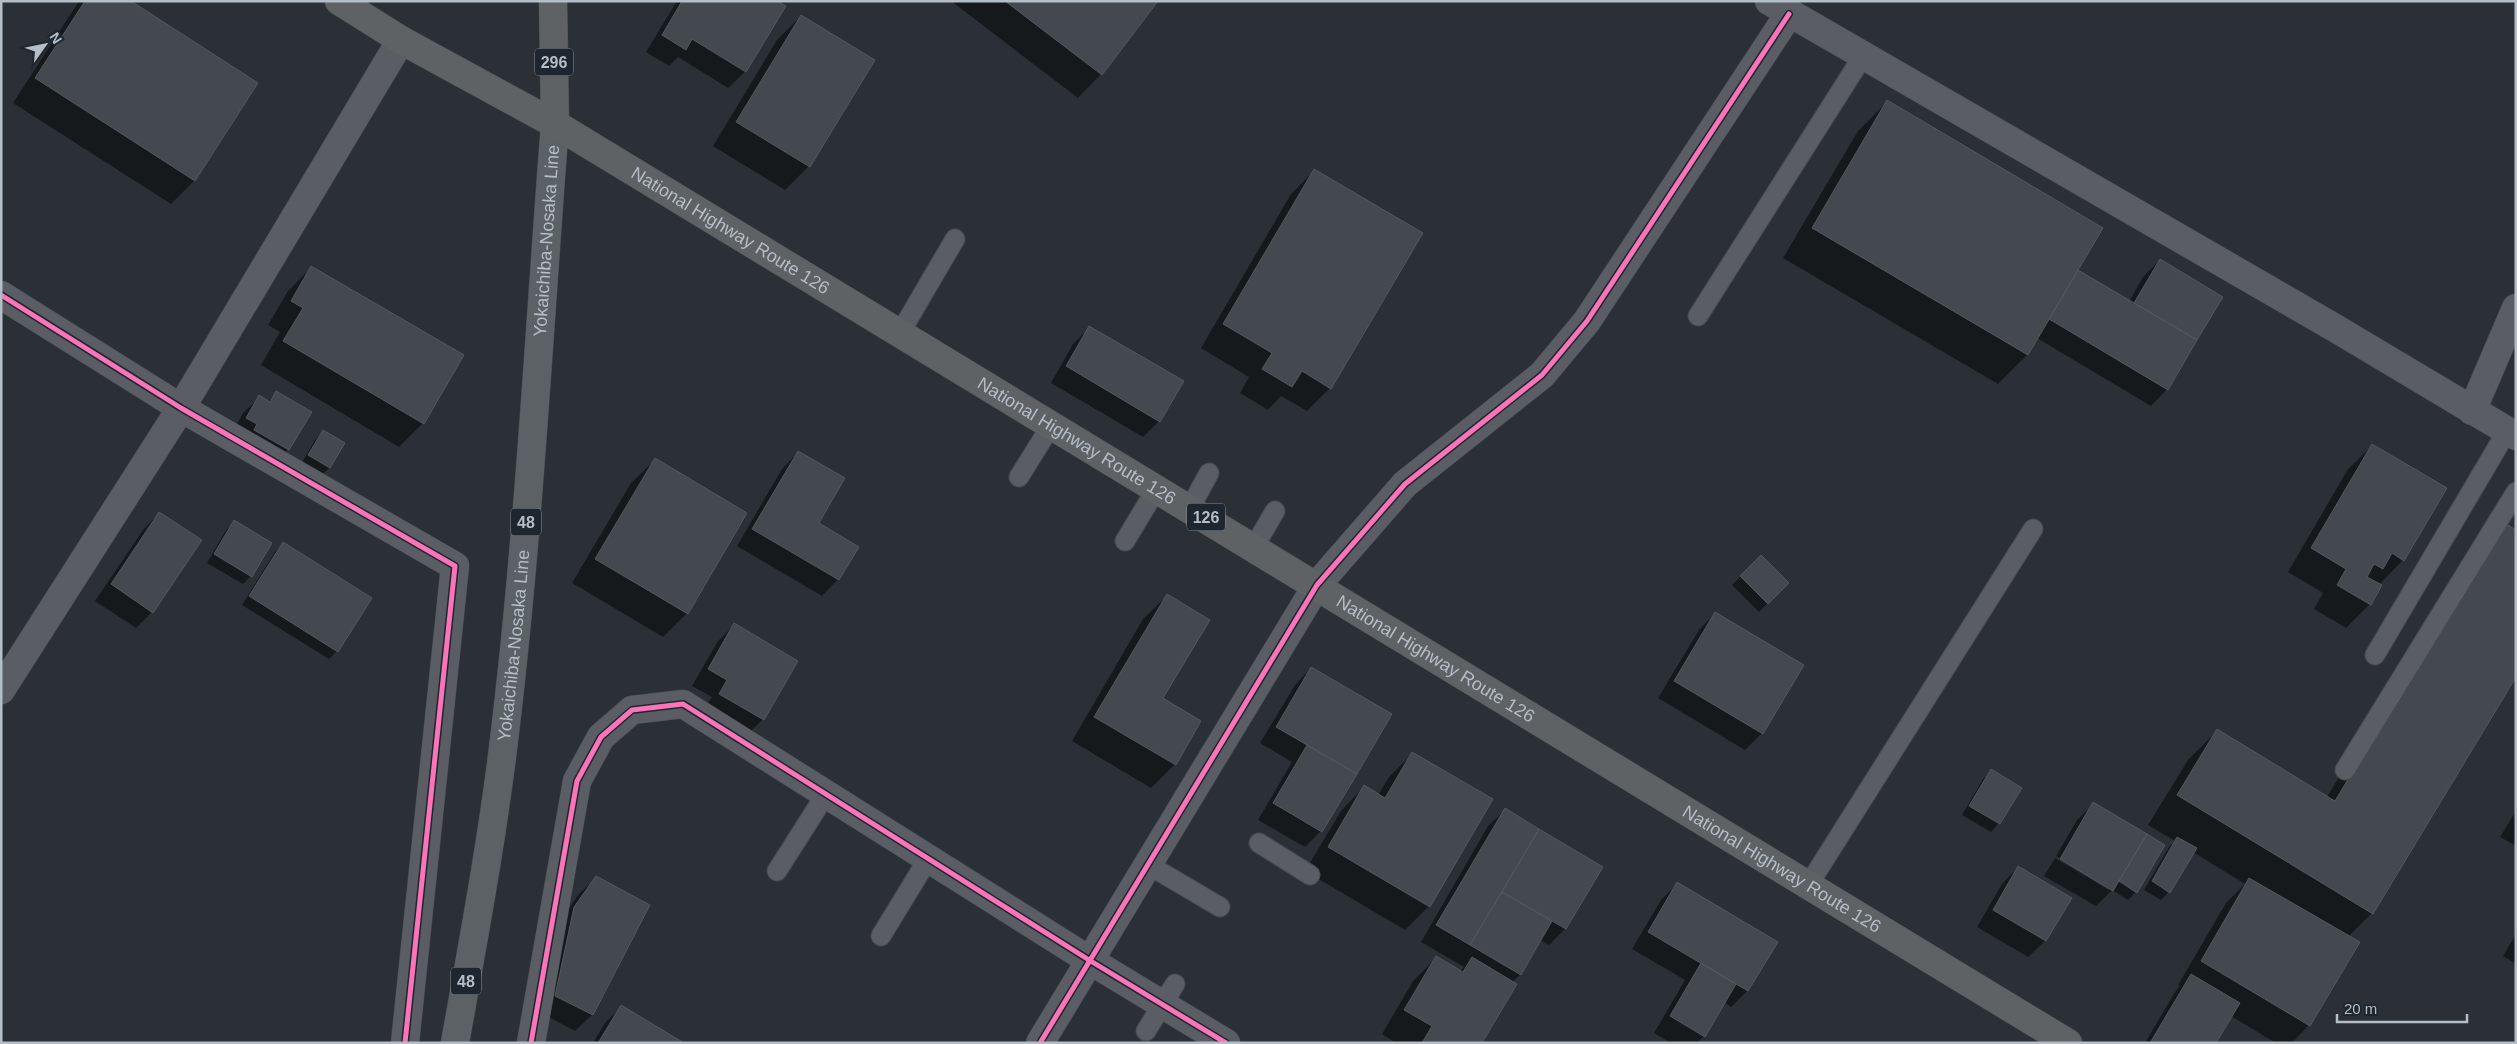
<svg xmlns="http://www.w3.org/2000/svg" width="2517" height="1044" viewBox="0 0 2517 1044" font-family="Helvetica,sans-serif">
	<style>
		.shadow { fill: #0007 }
		.building { fill: #43494e; stroke: #52585d }
		.lines { fill: none; stroke-linecap: round; stroke-linejoin: round }
		.service-casing { stroke: #464b4f; stroke-width: 21 }
		.minor-casing { stroke: #464b4f; stroke-width: 29 }
		.primary-casing { stroke: #484d53; stroke-width: 29 }
		.trunk-casing { stroke: #474c51; stroke-width: 29 }
		.service { stroke: #5a5e64; stroke-width: 19 }
		.minor { stroke: #5a5e64; stroke-width: 28 }
		.primary { stroke: #5c6166; stroke-width: 28 }
		.trunk { stroke: #5e6265; stroke-width: 28 }
		.cycleway-casing { stroke: #1e2730; stroke-width: 8 }
		.cycleway { stroke: #fb73b8; stroke-width: 5 }
		.labels { text-anchor: middle; stroke-width: 4; stroke-linejoin: round; paint-order: stroke }
		.shield { fill: #1e2730; stroke: #889099; stroke-width: 1 }
		.shield-label { font-size: 16px; font-weight: bold; fill: #b5bdc6 }
		.street-label { font-size: 18px; fill: #b5bdc6; stroke: #1e2730 }
	</style>
	<rect width="100%" height="100%" fill="#2a3036"/>
	<path class="shadow" d="M 79,1 L 129,1 L 194,181 L 171,204 L 13,103 Z
		M 677,1 L 775,1 L 784,7 L 745,72 L 728,88 L 678,57 L 669,66 L 646,52 Z
		M 951,1 L 1156,1 L 1101,74 L 1078,98 Z
		M 801,16 L 809,166 L 785,190 L 713,146 L 777,40 Z
		M 1887,102 L 2074,275 L 2129,302 L 2143,277 L 2160,260 L 2167,389 L 2151,406 L 2037,338 L 2027,355 L 1998,384 L 1783,258 L 1858,131 Z
		M 1314,171 L 1330,388 L 1307,411 L 1281,396 L 1268,410 L 1240,393 L 1249,377 L 1201,348 L 1291,194 Z
		M 312,267 L 423,423 L 399,447 L 261,365 L 280,332 L 268,325 L 288,291 Z
		M 1090,327 L 1159,421 L 1143,437 L 1051,383 L 1073,344 Z
		M 277,393 L 288,449 L 271,466 L 231,435 L 243,413 L 260,397 L 268,402 Z
		M 323,432 L 343,444 L 329,468 L 321,476 L 301,464 L 315,440 Z
		M 2372,446 L 2403,560 L 2379,585 L 2380,586 L 2370,604 L 2346,628 L 2314,609 L 2323,593 L 2288,572 L 2348,469 Z
		M 798,452 L 817,524 L 838,579 L 822,596 L 737,546 L 782,469 Z
		M 655,460 L 687,613 L 663,637 L 572,583 L 631,483 Z
		M 159,513 L 152,612 L 136,628 L 95,601 L 143,530 Z
		M 234,522 L 251,576 L 243,584 L 207,563 L 226,530 Z
		M 283,543 L 337,651 L 329,659 L 242,605 L 275,552 Z
		M 2473,553 L 2372,913 L 2348,937 L 2309,1025 L 2292,1043 L 2276,1043 L 2231,1016 L 2215,1043 L 2145,1043 L 2175,992 L 2180,986 L 2178,985 L 2226,903 L 2245,884 L 2193,852 L 2169,892 L 2161,900 L 2144,890 L 2169,847 L 2175,841 L 2148,825 L 2188,760 L 2217,731 L 2327,797 Z
		M 1761,557 L 1787,583 L 1759,612 L 1732,585 Z
		M 1167,596 L 1162,699 L 1175,764 L 1151,788 L 1072,741 L 1143,619 Z
		M 1715,613 L 1762,733 L 1745,750 L 1658,698 L 1699,630 Z
		M 734,625 L 797,661 L 763,719 L 746,736 L 703,711 L 712,697 L 692,686 L 718,641 Z
		M 1311,668 L 1390,714 L 1321,831 L 1305,847 L 1258,820 L 1292,762 L 1260,743 L 1295,685 Z
		M 1412,754 L 1429,906 L 1405,930 L 1305,871 L 1341,811 L 1364,787 L 1378,795 L 1389,777 Z
		M 1991,771 L 2020,788 L 1999,823 L 1991,832 L 1962,815 L 1983,779 Z
		M 2094,804 L 2143,839 L 2147,835 L 2136,892 L 2128,900 L 2112,890 L 2096,906 L 2044,876 L 2055,858 L 2109,890 L 2109,887 L 2056,856 L 2077,820 Z
		M 1505,810 L 1601,867 L 1565,929 L 1549,945 L 1540,940 L 1520,975 L 1512,982 L 1481,1043 L 1396,1043 L 1382,1034 L 1413,981 L 1436,958 L 1459,972 L 1464,967 L 1421,942 L 1488,826 Z
		M 2516,811 L 2516,846 L 2500,837 Z
		M 2018,867 L 2070,898 L 2045,941 L 2028,957 L 1977,927 L 2002,884 Z
		M 596,878 L 649,905 L 592,1015 L 575,1031 L 539,1012 L 558,924 L 579,894 Z
		M 1677,884 L 1748,990 L 1731,1007 L 1724,1002 L 1704,1036 L 1697,1043 L 1671,1043 L 1654,1033 L 1685,980 L 1632,949 L 1661,900 Z
		M 2516,934 L 2516,964 L 2503,956 Z
		M 622,1006 L 682,1043 L 593,1043 L 605,1023 Z"/>
	<path class="building" d="M 85,1 L 131,1 L 258,83 L 195,181 L 35,78 Z
		M 682,1 L 777,1 L 786,6 L 746,72 L 692,39 L 686,50 L 662,35 Z
		M 1005,1 L 1158,1 L 1102,75 Z
		M 801,15 L 875,60 L 810,167 L 736,122 Z
		M 1887,100 L 2103,228 L 2028,355 L 1812,228 Z
		M 1314,169 L 1423,233 L 1331,389 L 1302,371 L 1292,387 L 1262,369 L 1272,353 L 1223,324 Z
		M 2160,259 L 2223,297 L 2197,340 L 2134,303 Z
		M 311,266 L 464,355 L 424,424 L 283,341 L 303,308 L 291,301 Z
		M 2078,270 L 2197,340 L 2168,390 L 2049,319 Z
		M 1089,326 L 1184,381 L 1160,422 L 1066,366 Z
		M 276,391 L 312,412 L 289,450 L 254,430 L 257,424 L 246,418 L 259,395 L 270,402 Z
		M 323,430 L 345,443 L 330,468 L 308,455 Z
		M 2372,444 L 2447,488 L 2404,561 L 2392,553 L 2383,569 L 2374,564 L 2367,577 L 2382,585 L 2371,605 L 2337,585 L 2346,569 L 2311,548 Z
		M 798,451 L 845,478 L 819,523 L 859,547 L 839,580 L 752,529 Z
		M 655,458 L 747,513 L 688,614 L 595,559 Z
		M 159,512 L 202,540 L 153,613 L 111,584 Z
		M 234,520 L 272,543 L 252,577 L 214,554 Z
		M 2503,522 L 2516,530 L 2516,677 L 2373,914 L 2177,795 L 2217,729 L 2335,801 Z
		M 283,542 L 372,598 L 338,652 L 249,596 Z
		M 1761,555 L 1789,583 L 1768,604 L 1740,576 Z
		M 1167,594 L 1210,620 L 1163,698 L 1201,721 L 1176,765 L 1094,717 Z
		M 1715,612 L 1804,665 L 1763,734 L 1674,681 Z
		M 734,623 L 798,661 L 764,720 L 719,694 L 727,680 L 708,669 Z
		M 1311,667 L 1392,714 L 1357,774 L 1276,727 Z
		M 1307,745 L 1357,774 L 1322,832 L 1273,803 Z
		M 1412,752 L 1493,799 L 1430,907 L 1328,847 L 1364,785 L 1385,798 Z
		M 1991,769 L 2022,788 L 2000,824 L 1969,806 Z
		M 2093,802 L 2147,834 L 2113,891 L 2060,859 Z
		M 1505,808 L 1539,829 L 1470,945 L 1436,925 Z
		M 1539,829 L 1603,867 L 1566,929 L 1502,892 Z
		M 2147,834 L 2165,845 L 2137,893 L 2119,881 Z
		M 2177,837 L 2197,848 L 2170,893 L 2152,881 Z
		M 2018,866 L 2072,898 L 2046,941 L 1993,910 Z
		M 596,876 L 650,905 L 593,1015 L 555,996 L 574,907 Z
		M 2249,878 L 2360,942 L 2310,1026 L 2201,961 Z
		M 1677,882 L 1778,942 L 1748,991 L 1648,932 Z
		M 1502,892 L 1552,921 L 1521,975 L 1470,945 Z
		M 1436,956 L 1463,972 L 1472,957 L 1517,984 L 1482,1043 L 1422,1043 L 1432,1026 L 1404,1010 Z
		M 1701,963 L 1736,984 L 1705,1037 L 1670,1016 Z
		M 2191,974 L 2240,1003 L 2216,1043 L 2150,1043 Z
		M 621,1005 L 684,1043 L 598,1043 Z"/>
	<g class="lines">
		<defs>
			<path id="service" d="M 1698,316 L 1863,56
				M 900,333 L 955,239
				M 1019,477 L 1052,424
				M 1190,508 L 1209,473
				M 1125,541 L 1157,488
				M 1254,547 L 1275,511
				M 2375,655 L 2507,431
				M 2345,770 L 2516,492
				M 1259,843 L 1310,875
				M 1147,864 L 1220,907
				M 777,871 L 826,794
				M 1809,884 L 2033,529
				M 881,936 L 928,859
				M 1146,1031 L 1175,984"/>
			<path id="minor" d="M 1769,1 L 2335,328 L 2516,436
				M 1,295 L 181,408 L 455,566 L 405,1043
				M 2472,411 L 2516,308
				M 1,690 L 181,408 L 401,40
				M 531,1043 L 577,781 L 601,737 L 632,710 L 683,704 L 1089,960 L 1226,1043
				M 1040,1043 L 1317,585 L 1405,484 L 1542,375 L 1587,321 L 1789,14"/>
			<g id="primary">
				<path id="s1" d="M 455,1043 C 473,942 492,841 504,740 C 529,535 539,329 555,124"/>
			</g>
			<g id="trunk">
				<path id="s2" d="M 339,1 L 401,40 L 555,124 L 2068,1043"/>
				<path d="M 553,1 L 555,124"/>
			</g>
		</defs>
		<use href="#service" class="service-casing"/>
		<use href="#minor" class="minor-casing"/>
		<use href="#primary" class="primary-casing"/>
		<use href="#trunk" class="trunk-casing"/>
		<use href="#service" class="service"/>
		<use href="#minor" class="minor"/>
		<use href="#primary" class="primary"/>
		<use href="#trunk" class="trunk"/>
		<defs>
			<path id="cycleway" d="M 1,295 L 181,408 L 455,566 L 405,1043
				M 531,1043 L 577,781 L 601,737 L 632,710 L 683,704 L 1089,960 L 1226,1043
				M 1040,1043 L 1317,585 L 1405,484 L 1542,375 L 1587,321 L 1789,14"/>
		</defs>
		<use href="#cycleway" class="cycleway-casing"/>
		<use href="#cycleway" class="cycleway"/>
	</g>
	<g class="labels">
		<g class="shield">
			<rect x="535" y="48.5" width="38" height="27" rx="4"/>
			<rect x="1187" y="503.5" width="38" height="27" rx="4"/>
			<rect x="511" y="508.5" width="30" height="27" rx="4"/>
			<rect x="451" y="967.5" width="30" height="27" rx="4"/>
		</g>
		<g class="shield-label">
			<text x="554" y="68">296</text>
			<text x="1206" y="523">126</text>
			<text x="526" y="528">48</text>
			<text x="466" y="987">48</text>
		</g>
		<g class="street-label">
			<text dy="6" stroke="none"><textPath href="#s2" startOffset="454">National Highway Route 126</textPath></text>
			<text dy="6" stroke="none"><textPath href="#s1" startOffset="808">Yokaichiba-Nosaka Line</textPath></text>
			<text dy="6" stroke="none"><textPath href="#s2" startOffset="859">National Highway Route 126</textPath></text>
			<text dy="6" stroke="none"><textPath href="#s1" startOffset="402">Yokaichiba-Nosaka Line</textPath></text>
			<text dy="6" stroke="none"><textPath href="#s2" startOffset="1279">National Highway Route 126</textPath></text>
			<text dy="6" stroke="none"><textPath href="#s2" startOffset="1684">National Highway Route 126</textPath></text>
		</g>
	</g>
	<rect width="2517" height="1044" fill="none" stroke="#b5bdc6" stroke-width="5"/>
	<g transform="translate(45 45) rotate(57)" stroke="#1e2730" stroke-width="4" paint-order="stroke">
	<path d="M0-4L9 19L0 12L-9 19Z" fill="#b5bdc6"/>
	<text y="-8" font-size="14" font-weight="bold" text-anchor="middle" fill="#b5bdc6">N</text>
	</g>
	<path d="M2337 1014v8h130v-8" fill="none" stroke="#b5bdc6" stroke-width="2.5"/>
	<text x="2344" y="1014" font-size="15" fill="#b5bdc6" stroke="#1e2730" stroke-width="4" paint-order="stroke">20 m</text>
</svg>
